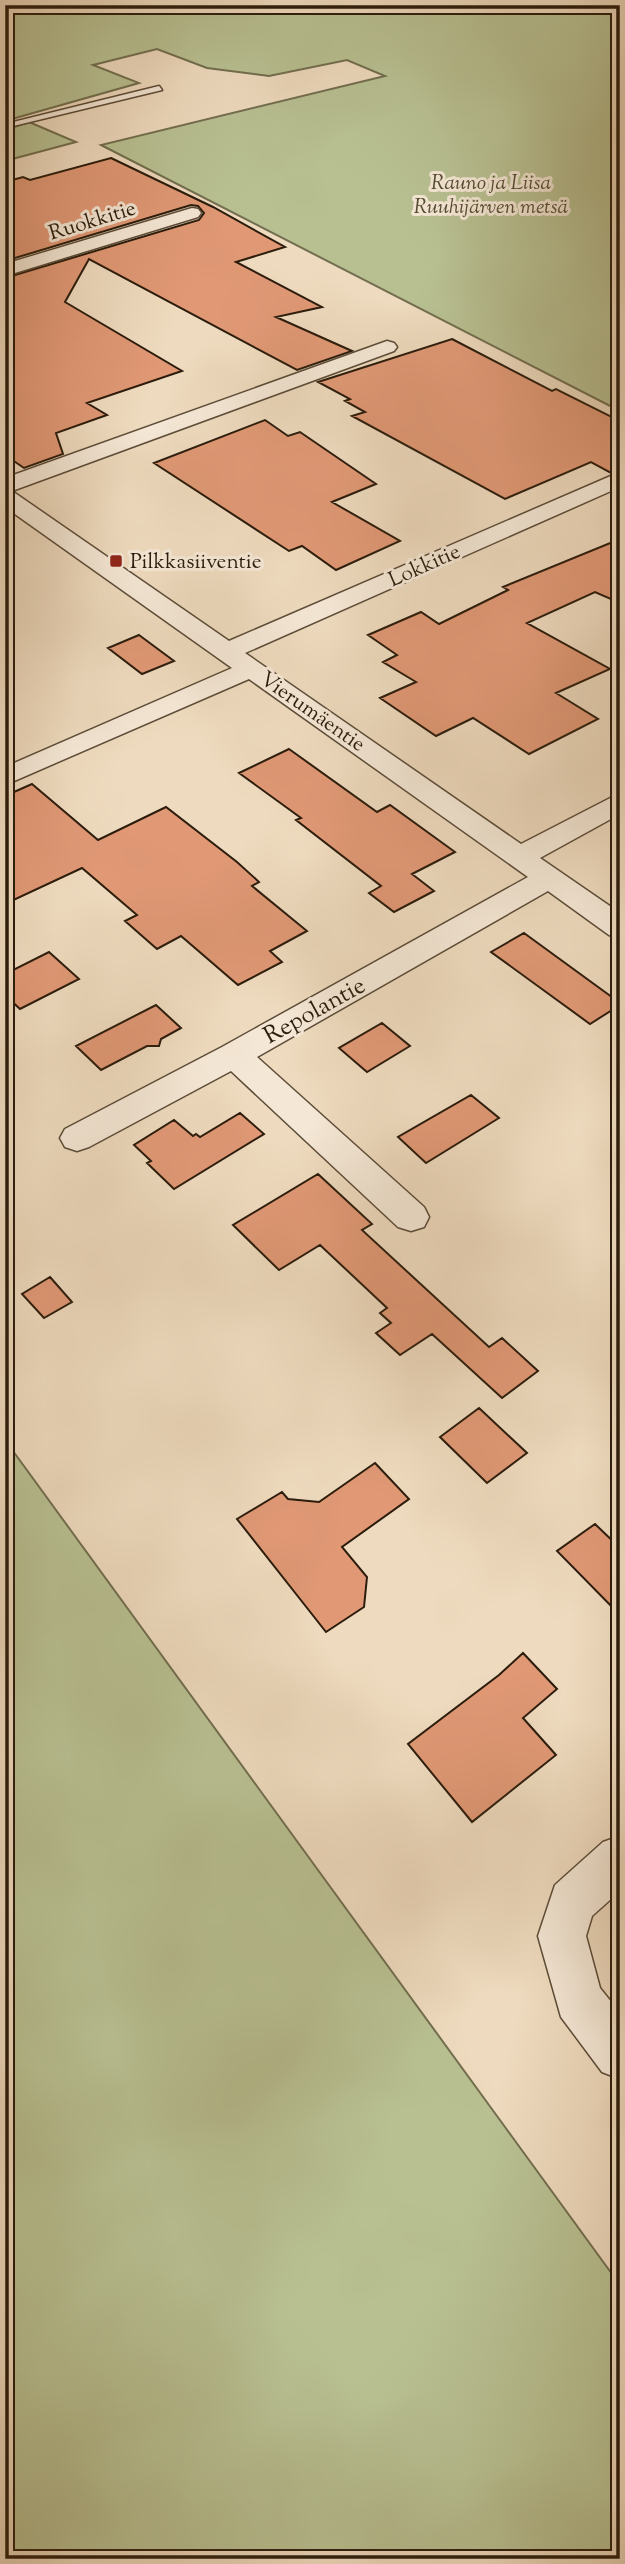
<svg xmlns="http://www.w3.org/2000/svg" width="625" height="2564" viewBox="0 0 625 2564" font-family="'Sorts Mill Goudy',serif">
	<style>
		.green { fill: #b8c092; stroke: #726e4f; stroke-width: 2 }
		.building { fill: #e09875; stroke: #2b1c0c; stroke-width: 2 }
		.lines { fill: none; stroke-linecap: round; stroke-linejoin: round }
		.service-casing { stroke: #5c4c38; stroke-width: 3 }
		.minor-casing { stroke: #5c4c38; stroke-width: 3 }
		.service { fill: #f4e7d5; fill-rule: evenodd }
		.minor { fill: #f4e7d5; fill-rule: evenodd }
		.poi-dot { fill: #8f2418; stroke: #f4e7d5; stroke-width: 2.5 }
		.labels { text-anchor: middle; stroke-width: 6; stroke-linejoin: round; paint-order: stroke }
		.far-park-label { font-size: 21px; font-style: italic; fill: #554d34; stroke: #f4e7d5 }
		.far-street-label { font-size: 21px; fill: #2b1c0c; stroke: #f4e7d5 }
		.far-poi-label { font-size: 21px; fill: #2b1c0c; stroke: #f4e7d5; text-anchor: start }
		.street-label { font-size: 24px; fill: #2b1c0c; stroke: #f4e7d5 }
	</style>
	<rect width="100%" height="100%" fill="#eedabe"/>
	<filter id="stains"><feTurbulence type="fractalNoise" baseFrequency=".00286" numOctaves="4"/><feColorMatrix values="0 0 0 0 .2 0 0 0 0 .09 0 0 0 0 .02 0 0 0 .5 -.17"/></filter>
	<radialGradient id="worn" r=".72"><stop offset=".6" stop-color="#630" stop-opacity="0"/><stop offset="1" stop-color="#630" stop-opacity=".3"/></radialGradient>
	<path class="green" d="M 5,5 L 620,5 L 620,411 L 101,145 L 385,76 L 347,60 L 269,76 L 207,68 L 157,49 L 93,65 L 139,83 L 5,121 Z
		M 29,122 L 76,142 L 5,161 L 5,130 Z
		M 5,1440 L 620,2285 L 620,2559 L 5,2559 Z"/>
	<path class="building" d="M 111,158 L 213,207 L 285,247 L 236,262 L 322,307 L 276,317 L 352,351 L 297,370 L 89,259 L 65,302 L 182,371 L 87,403 L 107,415 L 56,433 L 63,454 L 24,468 L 5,455 L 5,278 L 199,220 L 204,213 L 198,206 L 191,205 L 5,261 L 5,182 L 23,177 L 30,180 Z
		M 452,339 L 552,391 L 556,389 L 620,421 L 620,470 L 611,473 L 591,462 L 505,499 L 352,416 L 365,412 L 345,401 L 350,399 L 318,382 Z
		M 265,420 L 288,436 L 300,432 L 376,484 L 332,502 L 400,541 L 336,570 L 302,546 L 289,551 L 154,463 Z
		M 620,539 L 620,603 L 595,592 L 527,623 L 610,669 L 556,693 L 598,719 L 529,754 L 473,718 L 436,736 L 380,698 L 416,682 L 383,662 L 397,655 L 368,635 L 421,612 L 439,624 L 508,590 L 503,587 Z
		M 139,635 L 174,661 L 142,674 L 108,648 Z
		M 289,749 L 377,812 L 390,805 L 455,852 L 412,874 L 434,891 L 394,912 L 369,893 L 381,886 L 296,820 L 301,818 L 239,773 Z
		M 32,784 L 98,840 L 166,807 L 237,862 L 259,882 L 252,886 L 307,931 L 270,951 L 282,962 L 238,985 L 181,936 L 157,949 L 125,921 L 137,915 L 82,868 L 5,904 L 5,796 Z
		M 524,933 L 620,1003 L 620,1005 L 590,1024 L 491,952 Z
		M 49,952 L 79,979 L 20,1009 L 5,995 L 5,974 Z
		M 156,1005 L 181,1028 L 161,1039 L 159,1046 L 147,1046 L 101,1070 L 76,1046 Z
		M 382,1023 L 410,1046 L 367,1072 L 339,1048 Z
		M 471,1095 L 499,1118 L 426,1163 L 398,1137 Z
		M 240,1113 L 264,1134 L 174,1189 L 147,1163 L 151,1161 L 134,1145 L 174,1120 L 193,1136 L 196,1134 L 200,1137 Z
		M 318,1174 L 372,1224 L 362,1230 L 489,1347 L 502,1338 L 538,1371 L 502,1398 L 432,1334 L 400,1355 L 376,1333 L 391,1323 L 380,1313 L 387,1308 L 320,1245 L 279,1270 L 233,1225 Z
		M 50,1277 L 72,1302 L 44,1318 L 22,1294 Z
		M 479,1408 L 527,1453 L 487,1483 L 440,1437 Z
		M 375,1463 L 409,1499 L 342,1547 L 367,1577 L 364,1607 L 326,1632 L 237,1519 L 282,1492 L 288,1499 L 319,1502 Z
		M 595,1524 L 620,1548 L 620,1615 L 557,1551 Z
		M 523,1653 L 557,1689 L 523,1718 L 556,1755 L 472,1822 L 408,1744 L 499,1675 Z"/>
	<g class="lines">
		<defs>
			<path id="service" d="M 159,86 L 162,90 L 5,128 L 5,124 Z"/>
			<path id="minor" d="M 192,208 L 198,209 L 201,213 L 198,217 L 5,276 L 5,264 Z
				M 387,341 L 394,343 L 397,347 L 394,351 L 12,491 L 229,641 L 620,472 L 620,487 L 245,653 L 521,844 L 620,793 L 620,814 L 540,858 L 620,913 L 620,938 L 609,935 L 548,891 L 257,1057 L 424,1207 L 429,1217 L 424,1227 L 411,1231 L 398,1227 L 231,1071 L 89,1147 L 77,1151 L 65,1147 L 60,1138 L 65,1129 L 222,1047 L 528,877 L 249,679 L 5,785 L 5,767 L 232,668 L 5,507 L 5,478 Z
				M 620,1836 L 620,1891 L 592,1916 L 586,1936 L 600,1988 L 620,2013 L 620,2079 L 602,2072 L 561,2017 L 538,1936 L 555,1885 L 603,1842 Z"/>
		</defs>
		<use href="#service" class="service-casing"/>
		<use href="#minor" class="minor-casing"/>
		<use href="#service" class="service"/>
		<use href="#minor" class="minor"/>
	</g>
	<rect class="poi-dot" x="109" y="554" width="14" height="14" rx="3.5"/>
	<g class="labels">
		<g class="far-park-label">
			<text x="491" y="189">Rauno ja Liisa<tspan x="491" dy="24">Ruuhijärven metsä</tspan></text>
		</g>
		<g class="far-street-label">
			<text transform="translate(92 220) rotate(-17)" y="7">Ruokkitie</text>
			<text transform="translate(424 565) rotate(-24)" y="7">Lokkitie</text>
			<text transform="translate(313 711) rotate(35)" y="7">Vierumäentie</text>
		</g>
		<g class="far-poi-label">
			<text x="130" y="568">Pilkkasiiventie</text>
		</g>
		<g class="street-label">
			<text transform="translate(314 1010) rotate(-29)" y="8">Repolantie</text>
		</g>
	</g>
	<rect width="625" height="2564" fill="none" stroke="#eedabe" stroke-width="28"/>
	<rect x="7" y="7" width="611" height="2550" fill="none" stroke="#2b1c0c" stroke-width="3.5"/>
	<rect x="14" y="14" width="597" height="2536" fill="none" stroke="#2b1c0c" stroke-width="2"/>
	<rect width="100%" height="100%" filter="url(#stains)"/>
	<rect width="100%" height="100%" fill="url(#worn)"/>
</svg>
